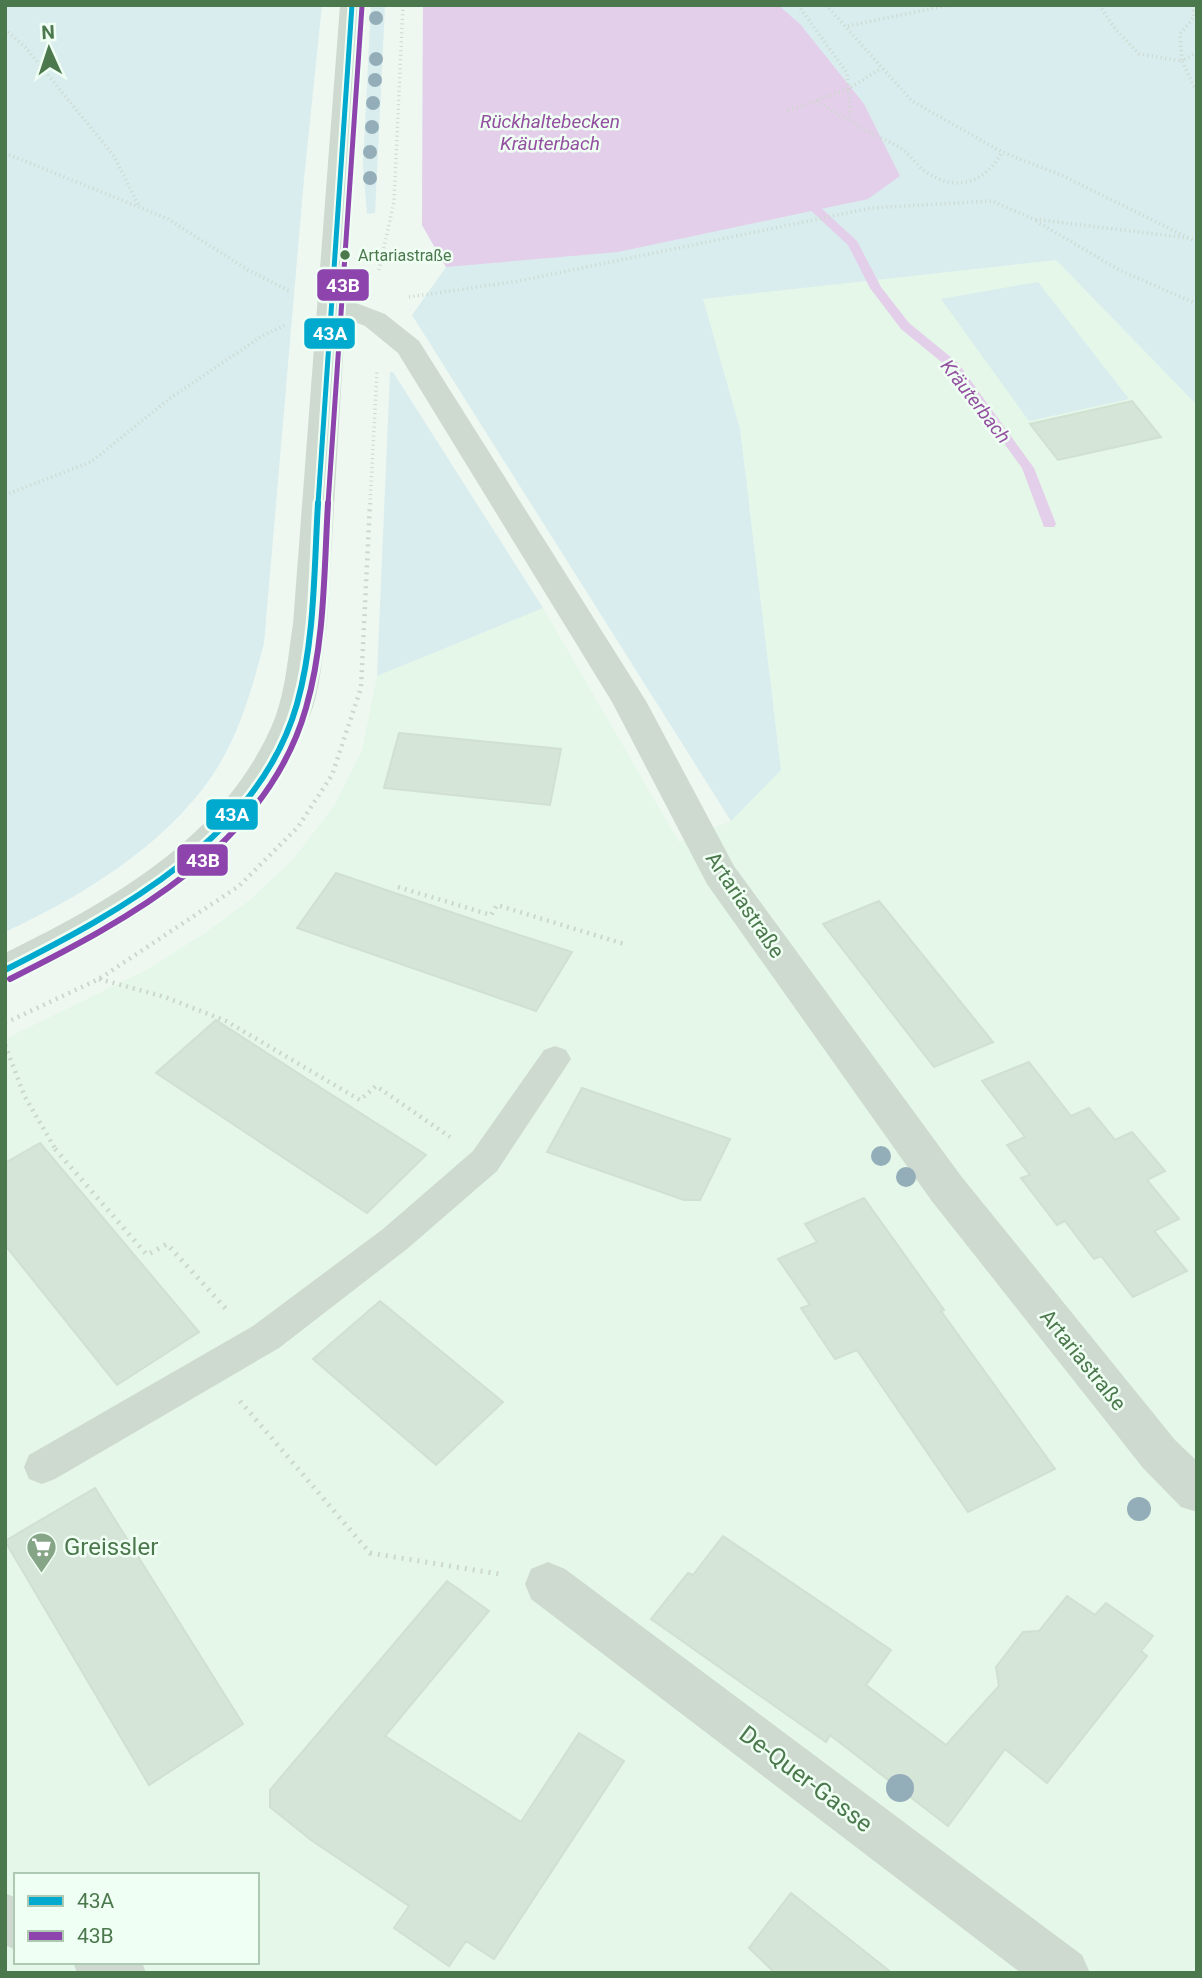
<svg xmlns="http://www.w3.org/2000/svg" width="1202" height="1978" viewBox="0 0 1202 1978" font-family="Roboto,sans-serif">
	<style>
		.residential { fill: #e4f7e8; fill-rule: evenodd }
		.green { fill: #d9ecee }
		.water { fill: #e4cfea }
		.lines { fill: none; stroke-linecap: round; stroke-linejoin: round }
		.stream { fill: #e4cfea; fill-rule: evenodd }
		.building { fill: #d5e5d7; stroke: #d0e1d2; stroke-width: 2 }
		.path-far2 { stroke: #ccd8cc; stroke-width: 3.5; stroke-dasharray: 1 3.5; stroke-linecap: butt }
		.path-far1 { stroke: #ccd8cc; stroke-width: 4.5; stroke-dasharray: 2 5; stroke-linecap: butt }
		.path { stroke: #ccd8cc; stroke-width: 5; stroke-dasharray: 2 6; stroke-linecap: butt }
		.lane { fill: #cedacf; fill-rule: evenodd }
		.street { fill: #cedacf; fill-rule: evenodd }
		.secondary { fill: #cedacf; fill-rule: evenodd }
		.bus-1-far1-casing { stroke: #f0fff4; stroke-width: 9 }
		.bus-1-casing { stroke: #f0fff4; stroke-width: 11 }
		.bus-2-far1-casing { stroke: #f0fff4; stroke-width: 9 }
		.bus-2-casing { stroke: #f0fff4; stroke-width: 11 }
		.bus-1-far1 { stroke: #00a9ce; stroke-width: 5 }
		.bus-1 { stroke: #00a9ce; stroke-width: 6 }
		.bus-2-far1 { stroke: #8e44ad; stroke-width: 5 }
		.bus-2 { stroke: #8e44ad; stroke-width: 6 }
		.tree { fill: #93aeb8 }
		.bus-dot { fill: #4c784d; stroke: #f0fff4; stroke-width: 2.5 }
		.labels { text-anchor: middle; stroke-width: 5; stroke-linejoin: round; paint-order: stroke }
		.far-bus-label { font-size: 16px; fill: #4c784d; stroke: #f0fff4; text-anchor: start }
		.far-water-label { font-size: 19px; font-style: italic; fill: #934fa0; stroke: #f0fff4 }
		.street-label { font-size: 21px; fill: #4c784d; stroke: #f0fff4 }
		.near-poi-label { font-size: 24px; fill: #4c784d; stroke: #f0fff4; text-anchor: start }
		.near-street-label { font-size: 24px; fill: #4c784d; stroke: #f0fff4 }
		.line-badge { stroke: #f0fff4; stroke-width: 2.5 }
		.badge-label { font-size: 19px; text-anchor: middle; font-weight: bold; fill: #fff }
	</style>
	<rect width="100%" height="100%" fill="#eef8f1"/>
	<path class="residential" d="M 1056,260 L 1197,405 L 1197,1973 L 5,1973 L 5,1039 L 146,970 L 205,933 L 251,899 L 294,858 L 334,806 L 362,750 L 377,676 L 543,608 L 679,842 L 731,821 L 781,770 L 740,429 L 703,299 ZM 16,1875 L 257,1875 L 257,1962 L 16,1962 Z"/>
	<path class="green" d="M 5,5 L 322,5 L 304,179 L 264,643 C 252,689 239,736 212,776 C 164,846 81,897 5,932 Z
		M 371,5 L 385,5 L 375,213 L 367,214 L 363,165 Z
		M 423,5 L 1197,5 L 1197,405 L 1056,260 L 703,299 L 740,429 L 781,770 L 731,821 L 412,315 L 446,267 L 422,225 Z
		M 1038,282 L 1129,399 L 1029,421 L 941,299 Z
		M 390,372 L 393,372 L 543,608 L 377,676 Z"/>
	<path class="water" d="M 423,5 L 778,5 L 800,24 L 864,104 L 900,176 L 868,199 L 618,252 L 446,267 L 422,225 Z"/>
	<g class="lines">
		<path class="stream" d="M 821,188 L 827,191 L 819,206 L 857,241 L 881,287 L 909,323 L 958,363 L 1034,468 L 1056,524 L 1054,527 L 1044,527 L 1022,468 L 950,369 L 901,329 L 870,288 L 848,245 L 807,207 L 817,189 Z"/>
	</g>
	<path class="building" d="M 1132,401 L 1161,437 L 1058,460 L 1030,424 Z
		M 399,733 L 561,749 L 550,805 L 384,788 Z
		M 336,873 L 489,925 L 572,952 L 536,1011 L 297,928 Z
		M 879,901 L 993,1042 L 934,1067 L 823,924 Z
		M 216,1020 L 318,1086 L 426,1155 L 367,1213 L 156,1073 Z
		M 1029,1062 L 1071,1116 L 1089,1108 L 1115,1140 L 1132,1132 L 1165,1171 L 1147,1180 L 1179,1219 L 1154,1231 L 1187,1271 L 1133,1297 L 1101,1256 L 1094,1259 L 1065,1221 L 1057,1225 L 1021,1178 L 1030,1175 L 1007,1145 L 1025,1137 L 982,1081 Z
		M 582,1088 L 730,1139 L 700,1200 L 684,1200 L 547,1152 Z
		M 40,1143 L 199,1332 L 117,1385 L 5,1245 L 5,1163 Z
		M 864,1198 L 944,1310 L 941,1311 L 1055,1469 L 968,1512 L 857,1350 L 835,1359 L 801,1308 L 810,1305 L 778,1259 L 817,1242 L 805,1224 Z
		M 380,1301 L 503,1402 L 436,1465 L 313,1359 Z
		M 95,1488 L 243,1724 L 149,1785 L 5,1541 Z
		M 723,1536 L 891,1650 L 866,1685 L 946,1745 L 999,1686 L 996,1667 L 1023,1632 L 1039,1631 L 1067,1596 L 1095,1615 L 1106,1603 L 1153,1636 L 1141,1651 L 1147,1656 L 1047,1783 L 1005,1749 L 948,1826 L 830,1735 L 826,1742 L 651,1619 L 688,1573 L 693,1575 Z
		M 447,1581 L 489,1611 L 385,1736 L 521,1822 L 579,1733 L 624,1761 L 494,1959 L 466,1941 L 449,1966 L 394,1928 L 409,1906 L 311,1840 L 270,1807 L 270,1790 Z
		M 791,1893 L 892,1973 L 775,1973 L 749,1948 Z"/>
	<g class="lines">
		<path class="path-far2" d="M 798,5 L 847,73 L 851,121 C 867,134 886,138 903,150 C 912,156 917,166 926,172 C 956,193 986,182 1002,152
			M 826,5 L 912,101 L 1002,152 L 1061,175 L 1197,242
			M 1099,5 L 1116,30 L 1139,54 L 1182,61 L 1180,34 L 1194,17 L 1193,5
			M 848,26 L 949,5
			M 5,29 L 26,48 L 114,156 L 139,206
			M 1197,52 L 1182,61 L 1197,92
			M 816,101 L 850,121
			M 788,111 L 848,89 L 880,69
			M 5,153 L 168,219 L 248,270 L 291,292
			M 1036,221 L 1119,270 L 1197,304
			M 379,270 L 394,202 L 403,5
			M 409,297 L 519,281 L 871,208 L 992,201 L 1033,219 L 1188,238
			M 5,495 L 91,462 L 169,399 L 262,336 L 287,324
			M 370,504 L 377,372"/>
		<path class="path-far1" d="M 398,887 L 491,915 L 497,905 L 624,944
			M 99,979 L 165,997 L 226,1021 L 360,1100 L 376,1086 L 450,1137
			M 5,1023 L 99,979 L 239,886 L 298,827 L 332,775 L 361,688 L 370,503
			M 5,1045 L 25,1097 L 56,1150"/>
		<path class="path" d="M 55,1149 L 147,1255 L 167,1244 L 227,1310
			M 240,1401 L 370,1553 L 499,1574"/>
		<path class="lane" d="M 555,1046 L 566,1050 L 571,1059 L 497,1171 L 407,1249 L 279,1348 L 55,1479 L 42,1484 L 29,1479 L 24,1467 L 29,1455 L 253,1326 L 383,1229 L 473,1151 L 544,1050 Z"/>
		<path class="street" d="M 332,294 L 385,314 L 419,341 L 646,701 L 734,866 L 961,1176 L 1175,1440 L 1197,1461 L 1197,1512 L 1181,1507 L 1143,1468 L 931,1200 L 707,884 L 612,702 L 398,353 L 365,326 L 322,309 L 318,303 L 322,297 Z
			M 548,1562 L 565,1569 L 1082,1955 L 1090,1973 L 1021,1973 L 531,1599 L 525,1584 L 531,1569 Z"/>
		<path class="secondary" d="M 340,5 L 364,5 L 327,624 C 322,655 321,689 309,718 C 269,823 183,893 87,945 C 61,959 34,975 5,984 L 5,953 C 113,900 228,835 275,718 C 286,688 288,655 293,624 Z
			M 5,1893 L 16,1898 L 16,1950 L 5,1945 Z
			M 73,1962 L 142,1962 L 146,1973 L 77,1973 Z"/>
		<defs>
			<path id="bus-1-far1" d="M 318,504 L 352,5"/>
			<path id="bus-1" d="M 5,970 C 119,912 259,838 297,704 C 315,640 314,569 318,503"/>
			<path id="bus-2-far1" d="M 328,504 L 362,6"/>
			<path id="bus-2" d="M 10,979 C 128,920 267,846 306,708 C 325,642 324,570 328,503"/>
		</defs>
		<use href="#bus-1-far1" class="bus-1-far1-casing"/>
		<use href="#bus-1" class="bus-1-casing"/>
		<use href="#bus-2-far1" class="bus-2-far1-casing"/>
		<use href="#bus-2" class="bus-2-casing"/>
		<use href="#bus-1-far1" class="bus-1-far1"/>
		<use href="#bus-1" class="bus-1"/>
		<use href="#bus-2-far1" class="bus-2-far1"/>
		<use href="#bus-2" class="bus-2"/>
	</g>
	<g class="tree">
		<circle cx="376" cy="18" r="7"/>
		<circle cx="376" cy="59" r="7"/>
		<circle cx="375" cy="80" r="7"/>
		<circle cx="373" cy="103" r="7"/>
		<circle cx="372" cy="127" r="7"/>
		<circle cx="370" cy="152" r="7"/>
		<circle cx="370" cy="178" r="7"/>
		<circle cx="881" cy="1156" r="10"/>
		<circle cx="906" cy="1177" r="10"/>
		<circle cx="1139" cy="1509" r="12"/>
		<circle cx="900" cy="1788" r="14"/>
	</g>
	<defs>
		<symbol id="supermarket-pin" viewBox="-11 -11 22 30"><path d="M0 17L-7.5 6A9.5 9.5 0 1 1 7.5 6Z" fill="#85a586" stroke="#f0fff4"/><path d="M-6-5.5h2.5l.6 2H6L4.5 2H-2.5L-4.4-4H-6ZM-1.5 3.2a1.3 1.3 0 1 0 .1 0ZM3 3.2a1.3 1.3 0 1 0 .1 0Z" fill="#fff"/></symbol>
	</defs>
	<g fill-rule="evenodd">
		<use href="#supermarket-pin" x="24" y="1530" width="35" height="47"/>
	</g>
	<circle class="bus-dot" cx="345" cy="255" r="6"/>
	<g class="labels">
		<g class="far-bus-label">
			<text x="358" y="261">Artariastraße</text>
		</g>
		<g class="far-water-label">
			<text x="550" y="128">Rückhaltebecken<tspan x="550" dy="22">Kräuterbach</tspan></text>
			<text transform="translate(976 401) rotate(52)" y="7">Kräuterbach</text>
		</g>
		<g class="street-label">
			<text transform="translate(745 905) rotate(56)" y="7">Artariastraße</text>
			<text transform="translate(1083 1360) rotate(51)" y="7">Artariastraße</text>
		</g>
		<g class="near-poi-label">
			<text x="64" y="1555">Greissler</text>
		</g>
		<g class="near-street-label">
			<text transform="translate(806 1779) rotate(37)" y="8">De-Quer-Gasse</text>
		</g>
	</g>
	<g class="line-badge">
		<rect x="316" y="268" width="54" height="34" rx="7" fill="#8e44ad"/>
		<rect x="303" y="317" width="53" height="33" rx="7" fill="#00a9ce"/>
		<rect x="205" y="798" width="54" height="33" rx="7" fill="#00a9ce"/>
		<rect x="176" y="843" width="53" height="34" rx="7" fill="#8e44ad"/>
	</g>
	<g class="badge-label">
		<text x="343" y="292">43B</text>
		<text x="330" y="340">43A</text>
		<text x="232" y="821">43A</text>
		<text x="203" y="867">43B</text>
	</g>
	<rect width="1202" height="1978" fill="none" stroke="#4c784d" stroke-width="14"/>
	<rect x="14" y="1873" width="245" height="91" fill="#f0fff4" stroke="#aec9b1" stroke-width="2"/>
	<rect x="28" y="1896" width="35" height="10" fill="#00a9ce" stroke="#aec9b1" stroke-width="2"/>
	<text x="77" y="1908" font-size="21" fill="#4c784d">43A</text>
	<rect x="28" y="1931" width="35" height="10" fill="#8e44ad" stroke="#aec9b1" stroke-width="2"/>
	<text x="77" y="1943" font-size="21" fill="#4c784d">43B</text>
	<g transform="translate(49 49) rotate(357)" stroke="#f0fff4" stroke-width="5" paint-order="stroke">
	<path d="M0-5L12 26L0 18L-12 26Z" fill="#4c784d"/>
	<text y="-10" font-size="19" font-weight="bold" text-anchor="middle" fill="#4c784d">N</text>
	</g>
</svg>
